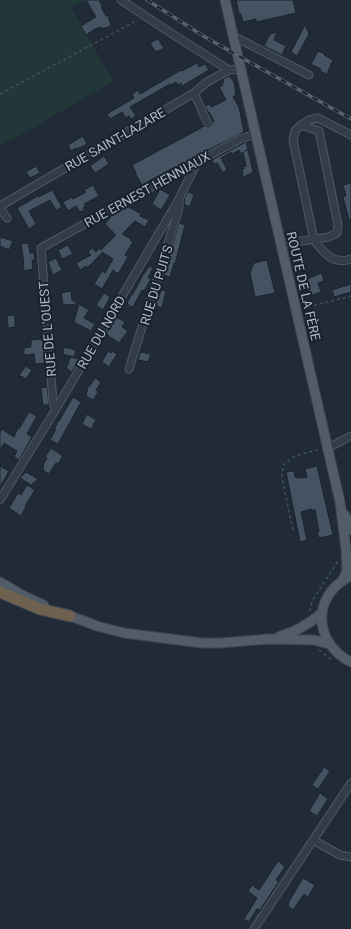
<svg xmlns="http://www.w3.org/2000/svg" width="351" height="929" viewBox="0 0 351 929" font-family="Roboto,sans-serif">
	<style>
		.green { fill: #213738 }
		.building { fill: #455261; stroke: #1b242e }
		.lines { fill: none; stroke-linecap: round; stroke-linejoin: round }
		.minor-casing { stroke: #4e5863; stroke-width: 9 }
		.major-casing { stroke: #3d4651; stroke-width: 11 }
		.highway-casing { stroke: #3e4852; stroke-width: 13 }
		.path { stroke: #3f5456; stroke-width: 1.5; stroke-dasharray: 3 3; stroke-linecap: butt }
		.minor { stroke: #333d48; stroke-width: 7 }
		.major { stroke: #515c68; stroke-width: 9 }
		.highway { stroke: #6e6150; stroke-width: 11 }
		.rail-casing { stroke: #55616f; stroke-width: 3.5 }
		.rail { stroke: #19222c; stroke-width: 2; stroke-dasharray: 6; stroke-linecap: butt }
		.labels { text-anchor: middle; stroke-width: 4; stroke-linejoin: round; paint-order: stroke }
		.street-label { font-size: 13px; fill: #adb8c5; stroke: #19222c }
	</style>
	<rect width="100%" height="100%" fill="#202b37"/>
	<path class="green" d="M 0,0 L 85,0 L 71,8 L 113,81 L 26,132 L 0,145 Z"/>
	<path class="building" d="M 86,0 L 99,0 L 102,6 L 101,7 L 106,16 L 108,16 L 111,26 L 102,29 L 102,27 L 95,29 L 86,35 L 81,26 L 96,17 Z
		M 236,0 L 293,0 L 296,13 L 256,22 L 256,19 L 243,22 L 241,14 L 239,14 Z
		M 305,25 L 309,34 L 297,56 L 291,52 Z
		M 277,32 L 274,40 L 286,46 L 282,55 L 264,46 L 270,34 Z
		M 158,39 L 164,48 L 156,52 L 150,43 Z
		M 318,51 L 325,54 L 324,55 L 333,60 L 327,74 L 320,71 L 321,69 L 311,64 Z
		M 197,63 L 199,67 L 205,64 L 209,70 L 182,86 L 181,83 L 178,85 L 176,82 L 171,85 L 170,84 L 130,107 L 136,116 L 131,119 L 129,116 L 126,118 L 122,112 L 110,119 L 107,114 L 134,98 L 132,94 L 138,90 L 140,94 L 181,70 L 182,71 Z
		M 229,76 L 234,82 L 236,95 L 233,97 L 239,107 L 244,132 L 200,154 L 172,170 L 173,168 L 142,185 L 135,173 L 136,173 L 132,165 L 201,128 L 204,126 L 209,127 L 211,125 L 212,122 L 214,121 L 209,112 L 208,112 L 205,106 L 210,104 L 211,107 L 226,100 L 219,87 L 223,85 L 222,83 L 224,82 L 223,79 Z
		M 83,136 L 87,144 L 77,149 L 76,148 L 71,151 L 68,145 Z
		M 246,142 L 248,149 L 245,151 L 248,150 L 253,172 L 246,176 L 243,177 L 242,170 L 244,169 L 243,167 L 246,166 L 243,152 L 241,154 L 239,150 L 232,154 L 231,152 L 221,158 L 227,170 L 223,173 L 217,163 L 214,164 L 212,160 L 242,144 Z
		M 104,156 L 109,164 L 95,173 L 90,166 Z
		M 36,166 L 40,173 L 30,178 L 26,172 Z
		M 351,183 L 351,220 L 349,220 L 343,197 L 346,196 L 343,185 Z
		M 93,185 L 99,196 L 84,204 L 85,206 L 83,208 L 85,210 L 80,212 L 76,206 L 68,211 L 63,202 L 72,197 L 73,199 L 86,192 L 84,190 Z
		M 160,189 L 170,195 L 161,210 L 152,204 Z
		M 52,190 L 62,207 L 56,210 L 50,200 L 29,211 L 36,224 L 29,229 L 17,208 L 38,196 L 39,197 Z
		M 188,192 L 194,194 L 190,207 L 184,204 L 185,200 L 184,199 Z
		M 127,206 L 141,214 L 140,216 L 149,220 L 145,227 L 135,221 L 122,234 L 131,239 L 130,240 L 133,242 L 125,255 L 128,257 L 118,274 L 113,270 L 102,289 L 94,284 L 102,271 L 105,273 L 113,259 L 102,252 L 102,253 L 87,268 L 86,266 L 80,270 L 76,263 L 91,255 L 88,252 L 92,248 L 96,252 L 99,248 L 101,250 L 116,235 L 113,234 L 114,233 L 105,224 L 113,214 Z
		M 179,223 L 185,225 L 175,264 L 174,263 L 170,277 L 164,275 L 167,264 Z
		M 0,237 L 13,241 L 9,250 L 0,246 Z
		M 28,243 L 30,253 L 34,253 L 35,260 L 32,260 L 33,269 L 24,271 L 23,257 L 23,256 L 21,244 Z
		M 68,245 L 73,254 L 62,259 L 58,250 Z
		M 56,258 L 62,270 L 53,275 L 48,262 Z
		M 267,260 L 275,293 L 255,297 L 250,273 L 254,263 Z
		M 149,266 L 153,268 L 148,278 L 151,279 L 144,291 L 142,290 L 133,307 L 131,306 L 131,307 L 127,303 L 132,294 L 133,294 L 141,279 L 143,274 L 144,274 Z
		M 322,273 L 324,281 L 318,283 L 321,292 L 310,296 L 305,280 Z
		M 351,284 L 351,292 L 334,297 L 332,290 Z
		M 161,290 L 166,291 L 162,308 L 157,306 L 157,305 L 155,305 L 158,294 L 160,294 Z
		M 71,291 L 72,300 L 78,304 L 63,305 L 61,293 Z
		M 104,293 L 110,297 L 103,310 L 96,305 Z
		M 79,304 L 89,310 L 84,318 L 95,324 L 91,331 L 74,322 Z
		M 15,315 L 15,327 L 8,328 L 7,316 Z
		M 116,317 L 125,322 L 122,327 L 128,331 L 119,343 L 107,335 L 108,334 L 106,333 Z
		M 42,339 L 42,341 L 43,342 L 45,363 L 35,364 L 34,354 L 24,355 L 24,348 L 31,347 L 31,340 Z
		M 64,347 L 76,350 L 74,357 L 63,354 Z
		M 108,351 L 111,353 L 112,351 L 117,354 L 109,367 L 102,362 Z
		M 140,352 L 151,354 L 148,362 L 138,360 Z
		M 71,357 L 79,359 L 72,372 L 66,368 L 69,362 L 68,362 Z
		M 26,366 L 32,370 L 26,379 L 19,375 Z
		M 95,378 L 101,382 L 96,390 L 98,392 L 93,400 L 86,396 L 88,386 L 89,387 Z
		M 47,387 L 49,405 L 43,405 L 41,388 Z
		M 73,397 L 81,402 L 58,444 L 50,440 L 56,429 L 54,428 L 56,426 L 58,421 L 59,421 Z
		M 29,412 L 37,416 L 27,434 L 32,437 L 19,460 L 14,457 L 17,451 L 4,443 L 0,450 L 0,432 L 2,429 L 14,437 L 18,428 L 19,429 Z
		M 87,414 L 96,420 L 91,429 L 82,424 Z
		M 51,448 L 63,456 L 58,464 L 56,463 L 49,474 L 42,470 L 44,469 L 43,468 L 44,466 L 43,465 L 47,458 L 45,457 Z
		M 0,466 L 9,471 L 0,487 Z
		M 317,466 L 333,535 L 319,538 L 317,533 L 319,532 L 315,510 L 312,510 L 311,509 L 301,512 L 307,540 L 300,542 L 286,472 L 294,471 L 295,477 L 299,478 L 307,477 L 305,469 Z
		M 26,472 L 38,479 L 31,485 L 20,478 Z
		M 27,485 L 35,490 L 25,506 L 26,507 L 21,516 L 9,508 L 18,493 L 21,495 Z
		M 324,767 L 330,771 L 318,789 L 312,785 Z
		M 320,793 L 328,799 L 317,816 L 309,811 Z
		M 278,861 L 285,867 L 276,880 L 279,881 L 260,910 L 257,909 L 249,922 L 244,919 L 257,898 L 248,891 L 252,885 L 259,890 Z
		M 303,878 L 315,885 L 308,897 L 304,894 L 293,910 L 288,906 L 289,904 L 288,903 Z"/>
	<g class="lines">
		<defs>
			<path id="minor" d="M 121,0 L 177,37 L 229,70
				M 233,36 L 309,75
				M 194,93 L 207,122
				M 351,135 L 318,118 L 309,120 L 301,125 L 295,131 L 293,140 L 314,240 C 324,253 333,265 351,259
				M 0,206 L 194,93 L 207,82 L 229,70 L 241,69
				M 0,208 L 7,218
				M 281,244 L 329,237 L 337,233 L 338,225 L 319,131 L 301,125
				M 129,369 L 179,208 L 179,200
				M 56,409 L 53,402 L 41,248 L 197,162 L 240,139 L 256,134
				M 328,448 L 351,436
				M 0,500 L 56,409 L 179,199 L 197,162
				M 313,840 L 340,855 L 351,857
				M 254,929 L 351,783"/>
			<path id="major" d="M 225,0 L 340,502 L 346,549 L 347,571 L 343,579
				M 345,515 L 351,530
				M 349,577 C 311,596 314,644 351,662
				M 0,582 L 24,596 L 44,605
				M 65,614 L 97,626 L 124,633 L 202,643 L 221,643 L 269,639 L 314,640 L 329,644
				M 280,636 C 296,632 309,624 322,613"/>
			<path id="highway" d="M 0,592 L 40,609 L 70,616"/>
		</defs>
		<use href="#minor" class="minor-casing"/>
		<use href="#major" class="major-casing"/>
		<use href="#highway" class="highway-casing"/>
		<path class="path" d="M 0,94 L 138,20
			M 214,122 L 223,140
			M 302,308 L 308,307 L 351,296
			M 293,530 L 282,478 L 283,465 L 295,456 L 320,449
			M 310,611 L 312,601 L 338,561
			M 319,650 L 332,660"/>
		<use href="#minor" class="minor"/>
		<use href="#major" class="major"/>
		<use href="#highway" class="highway"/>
		<defs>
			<path id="rail" d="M 147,0 L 205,37 L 351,119"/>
		</defs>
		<use href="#rail" class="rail-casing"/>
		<use href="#rail" class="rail"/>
	</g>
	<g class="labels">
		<g class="street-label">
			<text transform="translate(115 139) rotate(-30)" y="5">RUE SAINT-LAZARE</text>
			<text transform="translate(147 189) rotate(-29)" y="5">RUE ERNEST HENNIAUX</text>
			<text transform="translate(156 285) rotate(-73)" y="5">RUE DU PUITS</text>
			<text transform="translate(304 286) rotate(77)" y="5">ROUTE DE LA FÈRE</text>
			<text transform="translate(47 329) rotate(-95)" y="5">RUE DE L'OUEST</text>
			<text transform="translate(101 332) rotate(-60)" y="5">RUE DU NORD</text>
		</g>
	</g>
</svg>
